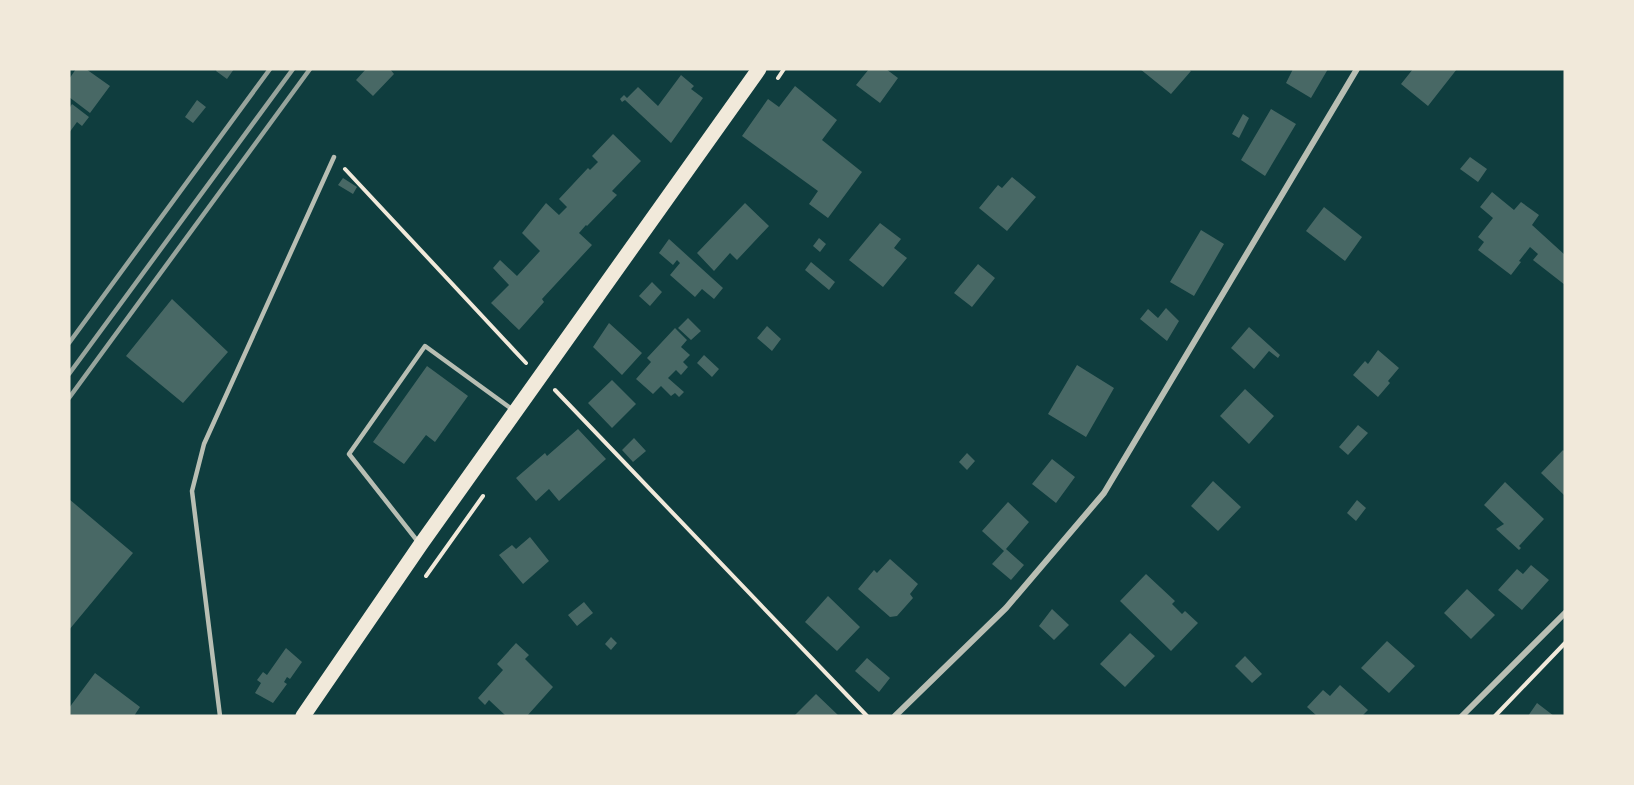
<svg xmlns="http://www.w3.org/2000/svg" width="1634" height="785" viewBox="0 0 1634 785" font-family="'Archivo Narrow',sans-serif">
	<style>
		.building { fill: #486865 }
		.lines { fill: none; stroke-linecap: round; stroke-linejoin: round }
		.path { stroke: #f1e9da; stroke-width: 4 }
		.service { stroke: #b8beb3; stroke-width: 4.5 }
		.minor { stroke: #b8beb3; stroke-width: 6 }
		.primary { stroke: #f1e9da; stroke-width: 15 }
		.rail { stroke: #97a49c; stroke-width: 4.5 }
	</style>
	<rect width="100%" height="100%" fill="#0f3d3e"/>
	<path class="building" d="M 76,69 L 86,69 L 110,86 L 90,113 L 69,97 L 69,79 Z
		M 217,69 L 234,69 L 227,79 L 216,71 Z
		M 366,69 L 390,69 L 394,74 L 373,96 L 356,80 Z
		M 869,69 L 886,69 L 898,78 L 880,103 L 856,85 Z
		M 1140,69 L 1188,69 L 1191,71 L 1171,94 Z
		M 1293,69 L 1328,69 L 1311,98 L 1286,83 Z
		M 1413,69 L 1457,69 L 1428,106 L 1401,84 Z
		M 681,75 L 694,86 L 691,89 L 703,98 L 671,143 L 625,100 L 622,102 L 620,99 L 624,95 L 627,98 L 638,87 L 658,106 Z
		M 795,86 L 837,120 L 822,140 L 862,172 L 828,218 L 809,204 L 818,191 L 742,136 L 768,99 L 779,107 Z
		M 197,100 L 206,107 L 193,123 L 185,117 Z
		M 72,104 L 89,117 L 82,126 L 77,122 L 69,133 L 69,109 Z
		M 1271,109 L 1296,124 L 1265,176 L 1241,160 Z
		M 1243,114 L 1249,118 L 1239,138 L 1232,134 Z
		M 613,134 L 641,161 L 612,191 L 617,195 L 587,226 L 586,225 L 579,233 L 592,245 L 542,299 L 544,302 L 519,330 L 491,303 L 509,285 L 493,268 L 500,260 L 517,276 L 540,251 L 522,233 L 546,203 L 559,215 L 567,207 L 559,199 L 588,168 L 590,170 L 598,162 L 592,156 Z
		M 1470,157 L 1487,169 L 1478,182 L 1460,169 Z
		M 1012,177 L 1036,197 L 1007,231 L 979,208 L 998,185 L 1002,188 Z
		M 343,178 L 357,187 L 353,194 L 338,185 Z
		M 1492,192 L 1514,210 L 1521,202 L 1539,215 L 1532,225 L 1565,255 L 1565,285 L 1533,260 L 1538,254 L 1530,247 L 1519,261 L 1521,262 L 1511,275 L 1478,250 L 1484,242 L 1478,237 L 1493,218 L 1480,207 Z
		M 745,203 L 769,226 L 737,260 L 730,253 L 714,271 L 697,253 Z
		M 1324,207 L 1362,237 L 1345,261 L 1306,231 Z
		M 880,223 L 901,239 L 894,248 L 907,258 L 883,287 L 849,260 Z
		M 1201,230 L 1224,244 L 1194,296 L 1170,282 Z
		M 819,238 L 826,244 L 820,252 L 813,246 Z
		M 669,239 L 723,288 L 714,299 L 702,289 L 695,297 L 670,275 L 680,263 L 677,260 L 673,265 L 659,253 Z
		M 811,262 L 835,282 L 829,290 L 805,270 Z
		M 978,264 L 995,278 L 972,307 L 954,293 Z
		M 652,282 L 662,292 L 650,306 L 639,296 Z
		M 172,299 L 228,352 L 183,403 L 126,356 Z
		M 1166,308 L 1179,321 L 1167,341 L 1140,319 L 1148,309 L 1158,318 Z
		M 688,318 L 701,331 L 691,340 L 678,328 Z
		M 609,323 L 642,353 L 622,375 L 593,347 Z
		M 767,326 L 781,339 L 772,351 L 757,338 Z
		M 1249,327 L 1280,355 L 1278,358 L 1269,351 L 1254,369 L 1231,348 Z
		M 675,328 L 687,340 L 681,347 L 690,355 L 683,362 L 688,367 L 681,375 L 676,370 L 668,378 L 684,392 L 679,397 L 675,393 L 671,396 L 661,386 L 653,394 L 636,379 L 651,362 L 647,358 Z
		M 1378,350 L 1399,368 L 1388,381 L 1390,383 L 1378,397 L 1353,375 L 1365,361 L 1368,364 Z
		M 704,355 L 719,369 L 712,377 L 697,363 Z
		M 1077,365 L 1114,388 L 1086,437 L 1048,414 Z
		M 427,366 L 468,396 L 435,442 L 426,435 L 404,464 L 373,442 Z
		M 612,380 L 636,404 L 612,428 L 588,403 Z
		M 1245,389 L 1274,416 L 1249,444 L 1220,416 Z
		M 1358,425 L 1368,433 L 1348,455 L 1339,447 Z
		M 578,429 L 606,459 L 559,501 L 549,489 L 536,501 L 516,478 L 545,453 L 547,456 Z
		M 634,438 L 646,451 L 633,462 L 622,450 Z
		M 1563,450 L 1565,452 L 1565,496 L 1541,473 Z
		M 967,453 L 975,461 L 967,470 L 959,462 Z
		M 1052,459 L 1075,477 L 1056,503 L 1032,484 Z
		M 1213,481 L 1241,507 L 1218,531 L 1191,506 Z
		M 1505,482 L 1544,519 L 1519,546 L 1521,548 L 1519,550 L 1496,529 L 1504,524 L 1484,505 Z
		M 69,499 L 133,553 L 69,630 Z
		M 1357,500 L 1366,508 L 1356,521 L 1347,513 Z
		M 1008,502 L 1029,522 L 1006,549 L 1024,565 L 1011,580 L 992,564 L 1004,551 L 982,531 Z
		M 530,537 L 549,561 L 523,584 L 499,555 L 512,545 L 516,549 Z
		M 890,559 L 918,584 L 910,594 L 913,598 L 897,616 L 890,617 L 858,589 L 874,570 L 877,573 Z
		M 1531,565 L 1549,580 L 1522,610 L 1498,590 L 1517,569 L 1523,574 Z
		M 1146,574 L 1175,601 L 1172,604 L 1182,614 L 1185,611 L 1198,623 L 1171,651 L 1120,601 Z
		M 1467,589 L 1495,615 L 1471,639 L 1444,613 Z
		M 828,596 L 860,627 L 837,651 L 805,622 Z
		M 584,602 L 593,613 L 577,626 L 568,615 Z
		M 1052,609 L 1069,625 L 1054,640 L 1039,626 Z
		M 1130,633 L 1155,656 L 1125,687 L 1100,664 Z
		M 611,637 L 617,643 L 611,650 L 605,644 Z
		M 1387,641 L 1415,666 L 1389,693 L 1361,668 Z
		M 516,643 L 529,655 L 525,659 L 553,687 L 527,716 L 506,716 L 489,700 L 485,705 L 478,698 L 503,670 L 497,664 Z
		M 286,648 L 302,662 L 290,679 L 287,677 L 284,682 L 287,684 L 273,703 L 255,693 L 261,683 L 257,680 L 263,672 L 267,675 Z
		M 1245,656 L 1262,674 L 1252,683 L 1235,666 Z
		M 867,658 L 890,678 L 879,692 L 855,671 Z
		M 95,673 L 140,707 L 134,716 L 69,716 L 69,708 Z
		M 1340,685 L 1368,710 L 1362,716 L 1317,716 L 1307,707 L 1323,690 L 1330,696 Z
		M 816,694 L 839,716 L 794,716 Z
		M 1537,703 L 1554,716 L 1528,716 Z"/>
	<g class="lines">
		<path class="path" d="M 778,78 L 784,69
			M 345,169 L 526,363
			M 555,390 L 867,716
			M 426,576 L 483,496
			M 1495,716 L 1565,643"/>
		<path class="service" d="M 419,543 L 349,454 L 425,346 L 513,410
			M 220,716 L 192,491 L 204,444 L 334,157"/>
		<path class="minor" d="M 895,716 L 1006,608 L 1104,493 L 1357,69
			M 1462,716 L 1565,613"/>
		<path class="primary" d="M 303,716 L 421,544 L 759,69"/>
		<path class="rail" d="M 69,343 L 270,69
			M 69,374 L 293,69
			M 69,398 L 310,69"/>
	</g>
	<rect width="1634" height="785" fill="none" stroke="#f1e9da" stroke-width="141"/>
</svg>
